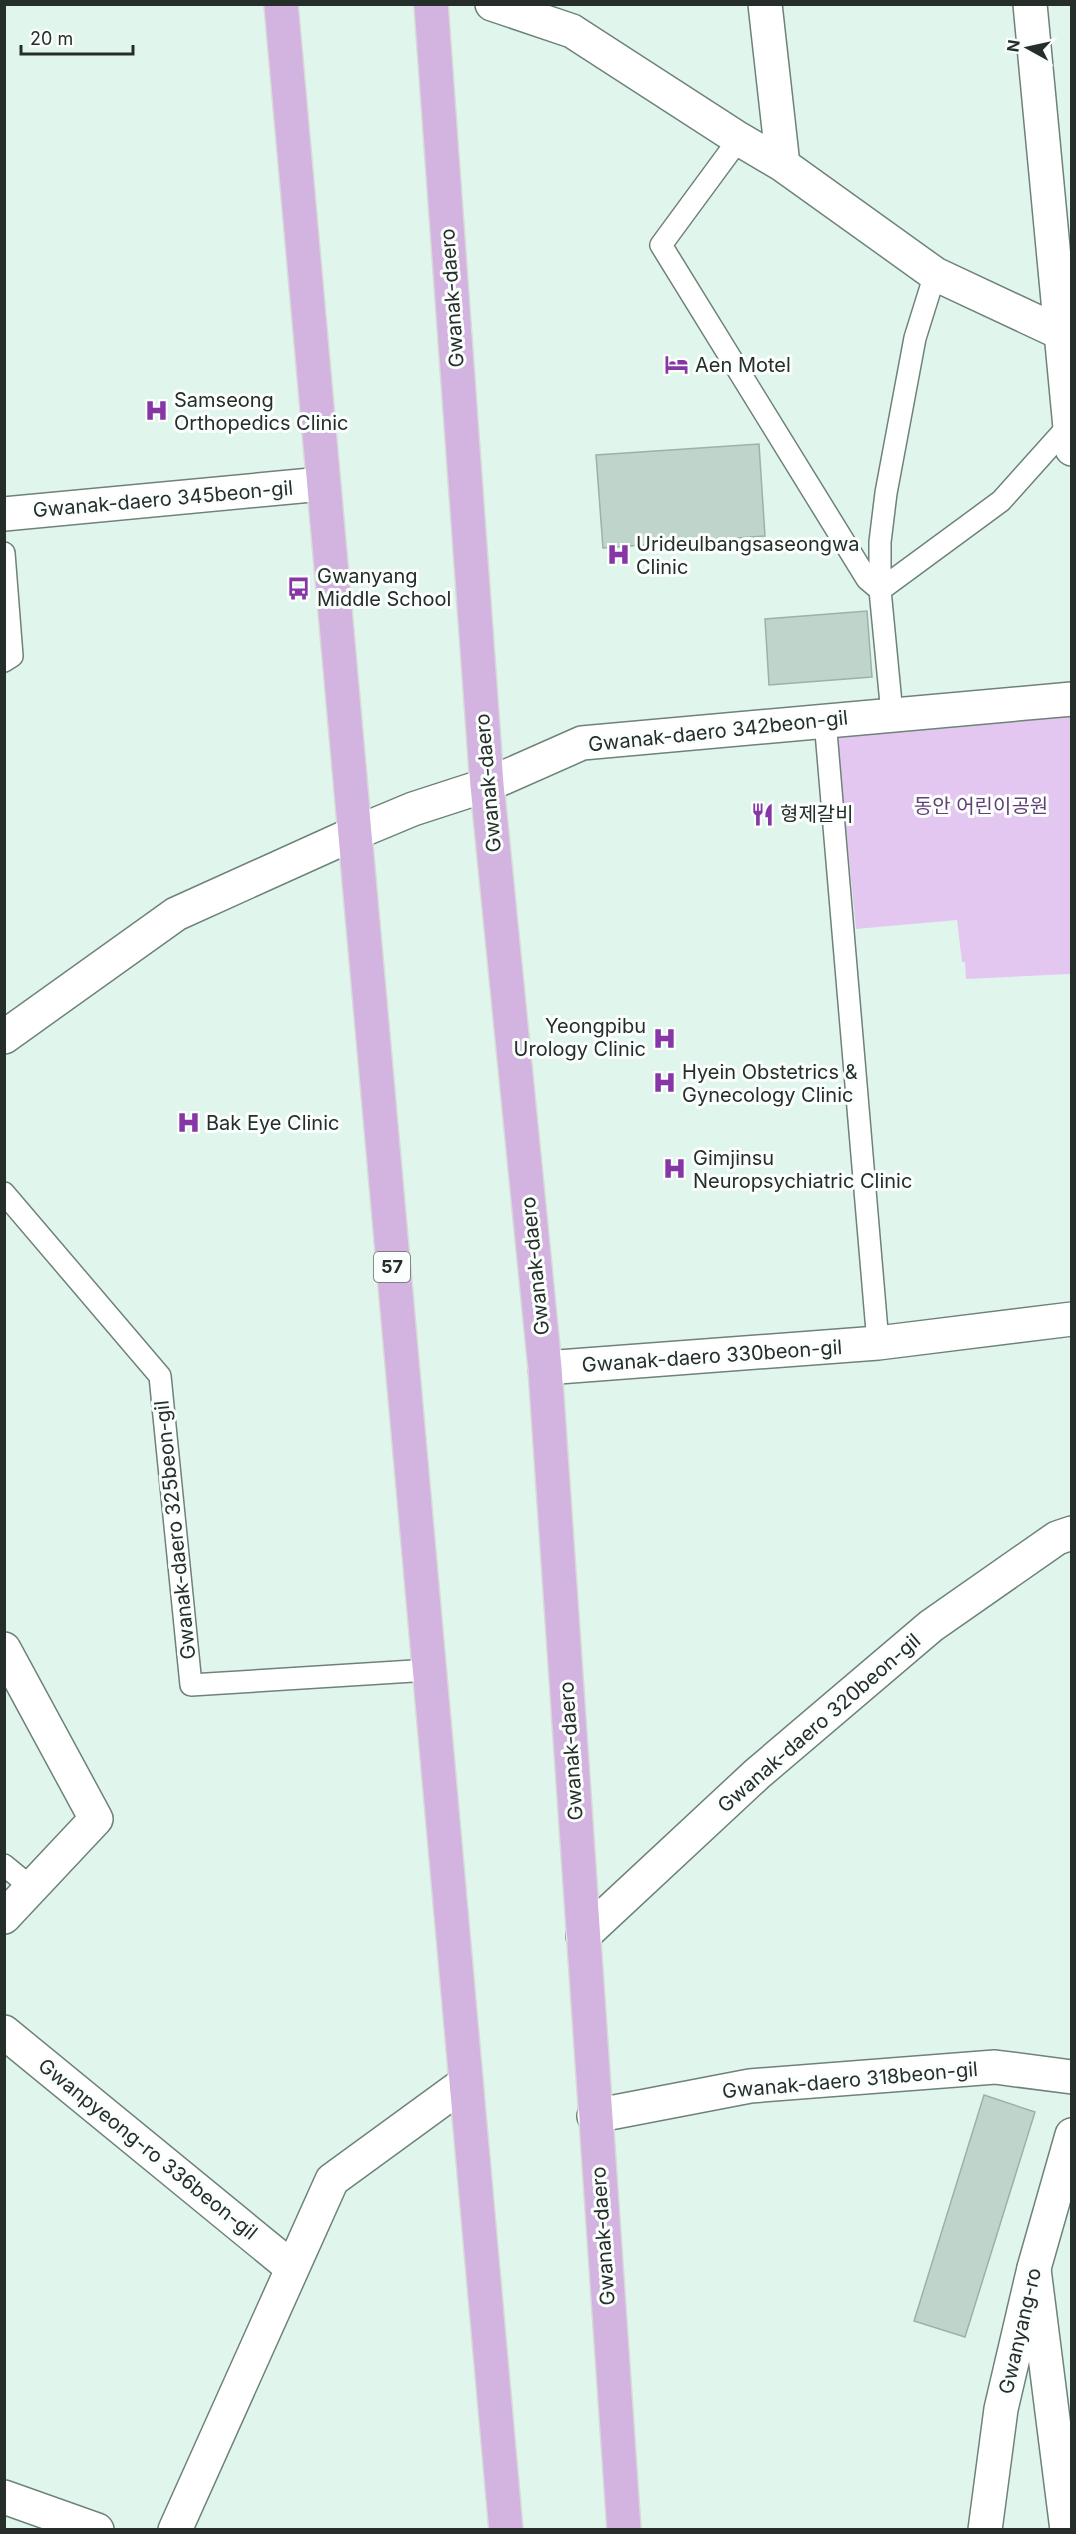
<svg xmlns="http://www.w3.org/2000/svg" width="1076" height="2534" viewBox="0 0 1076 2534" font-family="Inter,'Noto Sans KR',sans-serif">
	<style>
		.green { fill: #e3c7f0 }
		.building { fill: #bfd4ca; stroke: #9db1a8; stroke-width: 1.5 }
		.lines { fill: none; stroke-linecap: round; stroke-linejoin: round }
		.lane-casing { stroke: #6e8279; stroke-width: 24 }
		.street-casing { stroke: #6e8279; stroke-width: 36 }
		.secondary-casing { stroke: #6e8279; stroke-width: 36 }
		.primary-casing { stroke: #d8d9d9; stroke-width: 36 }
		.lane { stroke: #fff; stroke-width: 21 }
		.street { stroke: #fff; stroke-width: 33 }
		.secondary { stroke: #fff; stroke-width: 33 }
		.primary { stroke: #d3b3e0; stroke-width: 33 }
		.labels { text-anchor: middle; stroke-width: 6; stroke-linejoin: round; paint-order: stroke }
		.shield { fill: #fafefc; stroke: #666c69; stroke-width: 1.5 }
		.shield-label { font-size: 18px; font-weight: bold; fill: #262e2a }
		.street-label { font-size: 20px; fill: #262e2a; stroke: #fafefc }
		.poi-label { font-size: 20px; fill: #262e2a; stroke: #fafefc; text-anchor: start }
		.park-label { font-size: 20px; fill: #643e75; stroke: #fafefc }
	</style>
	<rect width="100%" height="100%" fill="#e0f6ec"/>
	<path class="green" d="M 1071,709 L 1071,974 L 966,979 L 965,962 L 962,962 L 957,920 L 856,929 L 837,737 L 849,725 Z"/>
	<path class="building" d="M 759,444 L 765,536 L 603,548 L 596,455 Z
		M 867,611 L 872,677 L 769,685 L 765,619 Z
		M 984,2095 L 1035,2112 L 965,2337 L 914,2321 Z"/>
	<g class="lines">
		<defs>
			<path id="lane" d="M 739,139 L 661,245 L 867,579 L 880,590 L 892,714
				M 935,274 L 915,338 L 886,493 L 880,542 L 880,590 L 1001,501 L 1070,424
				M 4,553 L 12,656 L 4,661
				M 825,720 L 878,1343
				M 4,1193 L 160,1376 L 191,1685 L 429,1670
				M 4,1865 L 32,1888"/>
			<path id="street" d="M 492,4 L 572,31 L 739,139 L 783,165 L 935,274 L 1061,333
				M 765,4 L 783,165
				M 1030,4 L 1072,449
				M 4,514 L 322,484
				M 4,1037 L 176,914 L 353,834 L 413,809 L 487,785 L 582,743 L 1072,699
				M 545,1368 L 878,1343 L 1072,1319
				M 4,1649 L 96,1819 L 4,1917
				M 583,1936 L 757,1774 L 931,1626 L 1057,1538 L 1072,1533
				M 4,2032 L 291,2267
				M 594,2116 L 750,2086 L 995,2067 L 1072,2077
				M 1034,2269 L 1067,2530
				M 175,2530 L 332,2180 L 465,2083"/>
			<path id="secondary" d="M 4,2497 L 97,2530
				M 985,2530 L 1001,2409 L 1034,2268 L 1072,2135"/>
			<path id="primary" d="M 281,4 L 506,2530
				M 431,4 L 487,785 L 545,1368 L 624,2530"/>
		</defs>
		<use href="#lane" class="lane-casing"/>
		<use href="#street" class="street-casing"/>
		<use href="#secondary" class="secondary-casing"/>
		<use href="#primary" class="primary-casing"/>
		<use href="#lane" class="lane"/>
		<use href="#street" class="street"/>
		<use href="#secondary" class="secondary"/>
		<use href="#primary" class="primary"/>
	</g>
	<defs>
		<symbol id="hotel-bare" viewBox="-9 -9 18 18"><path d="M-6-4.5h1.5V1H6V5H4.5V3h-9V5H-6ZM-4 0a1.8 1.8 0 1 1 3.6 0ZM.5 0V-2.5h3Q6-2.5 6 0Z" fill="#8736a6" stroke="#fafefc" stroke-width="2.5" paint-order="stroke"/></symbol>
		<symbol id="hospital-bare" viewBox="-9 -9 18 18"><path d="M-5-5h3v3.5h4V-5h3V5h-3V1.5h-4V5h-3Z" fill="#8736a6" stroke="#fafefc" stroke-width="2.5" paint-order="stroke"/></symbol>
		<symbol id="bus-bare" viewBox="-9 -9 18 18"><path d="M-5-6H5V4H4V6H2V4H-2V6H-4V4H-5ZM-3.5-4V0h7V-4ZM-3.5 1.2v1.5H-2V1.2ZM2 1.2v1.5H3.5V1.2Z" fill="#8736a6" stroke="#fafefc" stroke-width="2.5" paint-order="stroke"/></symbol>
		<symbol id="restaurant-bare" viewBox="-9 -9 18 18"><path d="M-5-6h1v4h1v-4h1v4h1v-4h1v5L-1.5 .5V6h-2V.5L-5-1ZM5-6V6H3V1.5H1.5Q1.5-4 5-6Z" fill="#8736a6" stroke="#fafefc" stroke-width="2.5" paint-order="stroke"/></symbol>
	</defs>
	<g fill-rule="evenodd">
		<use href="#hotel-bare" x="660" y="348" width="33" height="33"/>
		<use href="#hospital-bare" x="140" y="394" width="33" height="33"/>
		<use href="#hospital-bare" x="602" y="538" width="33" height="33"/>
		<use href="#bus-bare" x="282" y="572" width="33" height="33"/>
		<use href="#restaurant-bare" x="746" y="798" width="33" height="33"/>
		<use href="#hospital-bare" x="648" y="1022" width="33" height="33"/>
		<use href="#hospital-bare" x="648" y="1066" width="33" height="33"/>
		<use href="#hospital-bare" x="172" y="1106" width="33" height="33"/>
		<use href="#hospital-bare" x="658" y="1152" width="33" height="33"/>
	</g>
	<g class="labels">
		<rect class="shield" x="374" y="1252" width="36" height="30" rx="4.5"/>
		<g class="shield-label">
			<text x="392" y="1273">57</text>
		</g>
		<g class="street-label">
			<text transform="translate(452 298) rotate(-94)" y="7">Gwanak-daero</text>
			<text transform="translate(163 499) rotate(-5)" y="7">Gwanak-daero 345beon-gil</text>
			<text transform="translate(718 731) rotate(-6)" y="7">Gwanak-daero 342beon-gil</text>
			<text transform="translate(488 783) rotate(-95)" y="7">Gwanak-daero</text>
			<text transform="translate(535 1266) rotate(-96)" y="7">Gwanak-daero</text>
			<text transform="translate(712 1356) rotate(-4)" y="7">Gwanak-daero 330beon-gil</text>
			<text transform="translate(175 1530) rotate(-96)" y="7">Gwanak-daero 325beon-gil</text>
			<text transform="translate(819 1723) rotate(-41)" y="7">Gwanak-daero 320beon-gil</text>
			<text transform="translate(571 1751) rotate(-94)" y="7">Gwanak-daero</text>
			<text transform="translate(850 2080) rotate(-5)" y="7">Gwanak-daero 318beon-gil</text>
			<text transform="translate(148 2149) rotate(39)" y="7">Gwanpyeong-ro 336beon-gil</text>
			<text transform="translate(603 2236) rotate(-94)" y="7">Gwanak-daero</text>
			<text transform="translate(1020 2331) rotate(-77)" y="7">Gwanyang-ro</text>
		</g>
		<g class="poi-label">
			<text x="695" y="372">Aen Motel</text>
			<text x="174" y="407">Samseong<tspan x="174" dy="23">Orthopedics Clinic</tspan></text>
			<text x="636" y="551">Urideulbangsaseongwa<tspan x="636" dy="23">Clinic</tspan></text>
			<text x="317" y="583">Gwanyang<tspan x="317" dy="23">Middle School</tspan></text>
			<text x="780" y="821">형제갈비</text>
			<text x="646" y="1033" text-anchor="end">Yeongpibu<tspan x="646" dy="23">Urology Clinic</tspan></text>
			<text x="682" y="1079">Hyein Obstetrics &amp;<tspan x="682" dy="23">Gynecology Clinic</tspan></text>
			<text x="206" y="1130">Bak Eye Clinic</text>
			<text x="693" y="1165">Gimjinsu<tspan x="693" dy="23">Neuropsychiatric Clinic</tspan></text>
		</g>
		<g class="park-label">
			<text x="981" y="813">동안 어린이공원</text>
		</g>
	</g>
	<rect width="1076" height="2534" fill="none" stroke="#262e2a" stroke-width="12"/>
	<g transform="translate(1028 48) rotate(278)" stroke="#fafefc" stroke-width="4.5" paint-order="stroke">
	<path d="M0-4.5L10 22L0 15L-10 22Z" fill="#262e2a"/>
	<text y="-9" font-size="16" font-weight="bold" text-anchor="middle" fill="#262e2a">N</text>
	</g>
	<path d="M21 45v9h112v-9" fill="none" stroke="#262e2a" stroke-width="3"/>
	<text x="30" y="45" font-size="18" fill="#262e2a" stroke="#fafefc" stroke-width="4.5" paint-order="stroke">20 m</text>
</svg>
